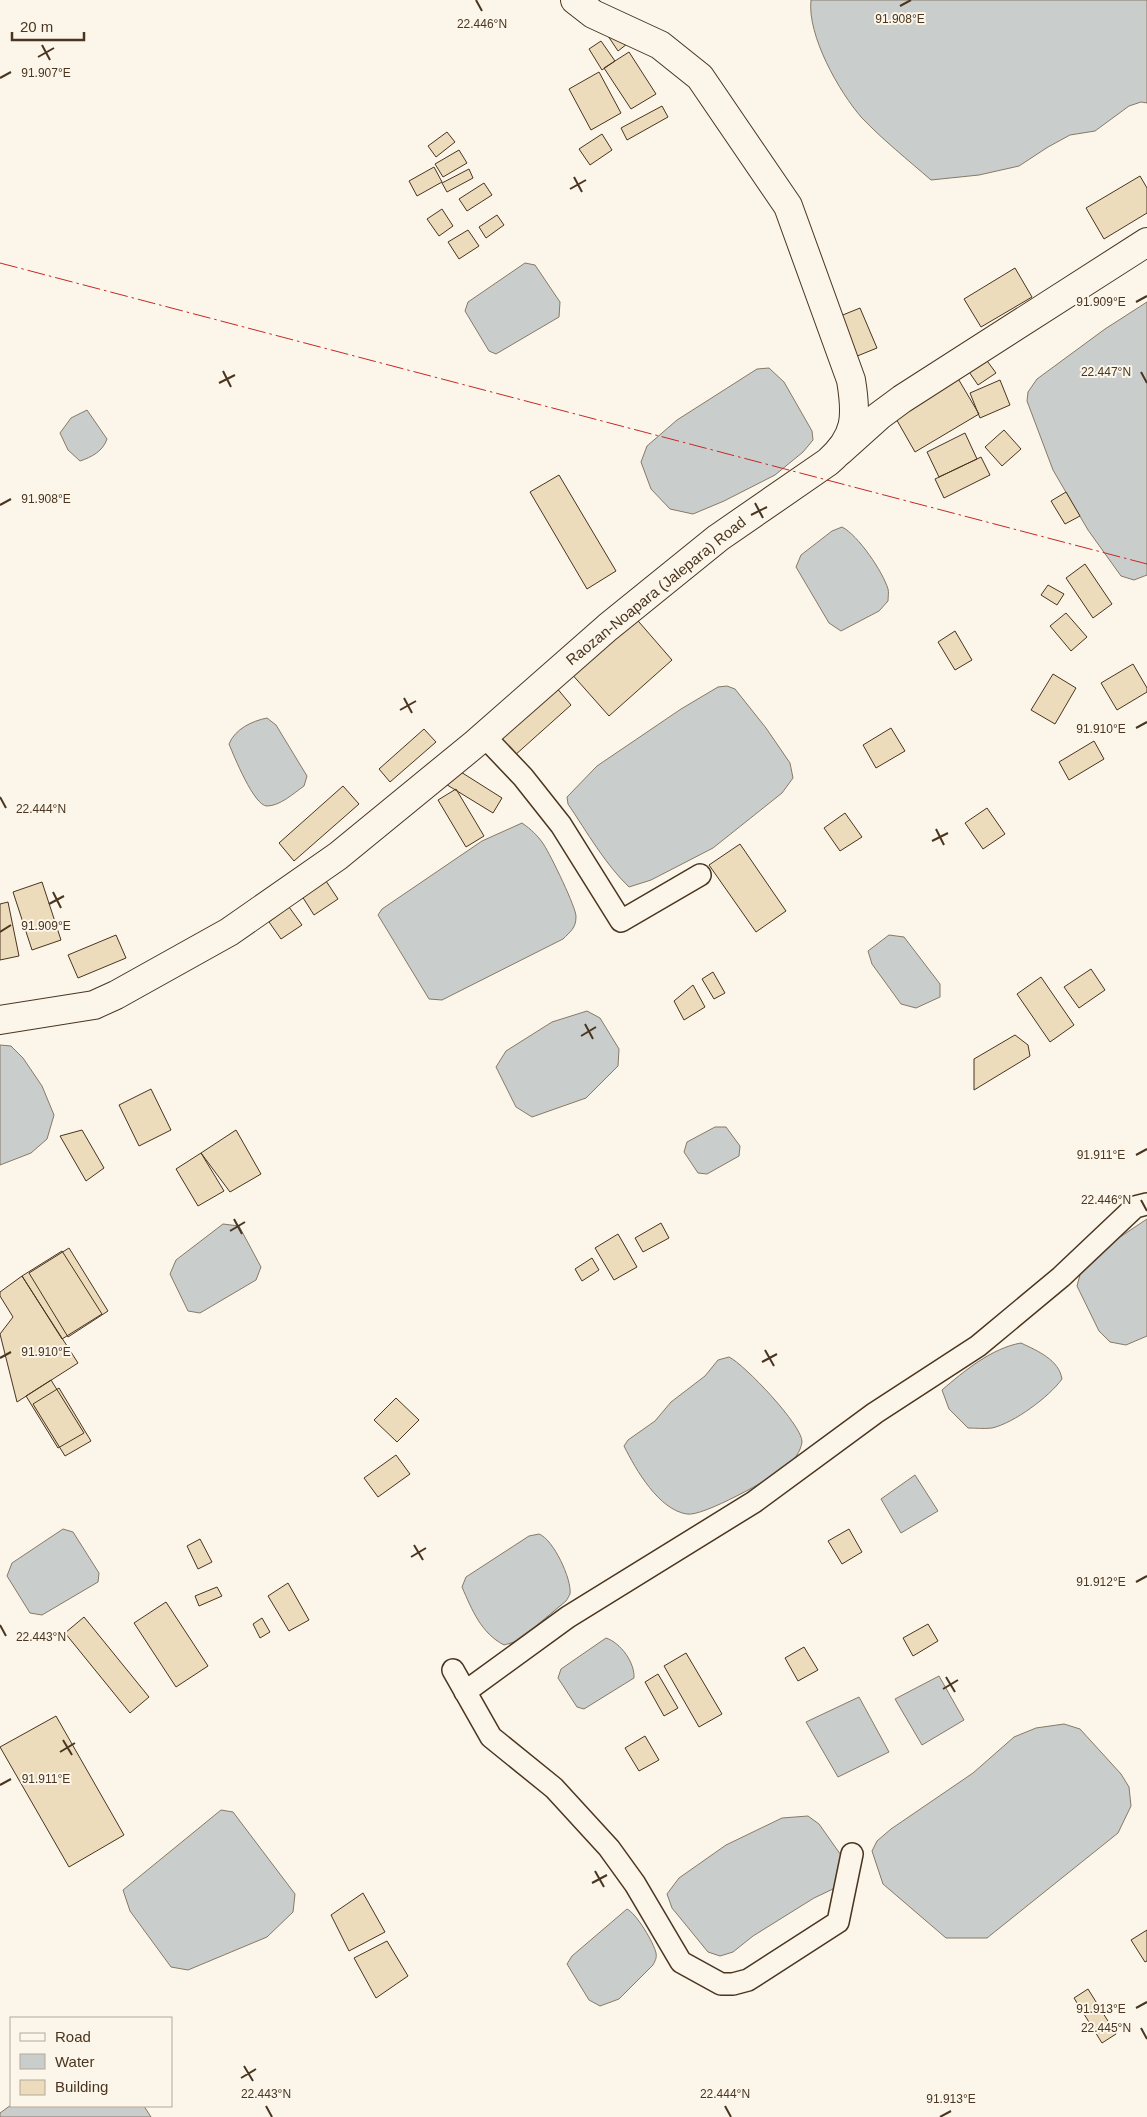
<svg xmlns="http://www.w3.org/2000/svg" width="1147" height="2117" viewBox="0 0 1147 2117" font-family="Arial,sans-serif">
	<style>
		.water { fill: #c9cecd; stroke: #887966 }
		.building { fill: #ecdcbc; stroke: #4a3520 }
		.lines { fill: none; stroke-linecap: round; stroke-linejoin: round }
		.minor-casing { stroke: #4a3520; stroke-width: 24 }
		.tertiary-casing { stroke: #4a3520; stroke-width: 30 }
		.secondary-casing { stroke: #4a3520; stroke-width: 30 }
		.minor { stroke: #fbf6e9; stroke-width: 21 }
		.tertiary { stroke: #fbf6e9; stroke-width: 28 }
		.secondary { stroke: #fbf6e9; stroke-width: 28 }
		.power { stroke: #c62828; stroke-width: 1; stroke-dasharray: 18 4 2.5 4; stroke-linecap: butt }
		.ticks { fill: none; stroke: #4a3520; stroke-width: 2 }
		.labels { text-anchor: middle; stroke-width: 4; stroke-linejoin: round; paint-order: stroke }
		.street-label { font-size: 15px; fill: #4a3520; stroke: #fbf6e9 }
		.ticks-label { font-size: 12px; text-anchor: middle; fill: #4a3520; stroke: #fbf6e9; stroke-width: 4; stroke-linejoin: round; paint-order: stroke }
	</style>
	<rect width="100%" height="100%" fill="#fbf6e9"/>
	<path class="water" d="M 811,0 L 1147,0 L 1147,103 L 1141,102 L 1129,106 L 1095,131 L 1070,135 L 1048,147 L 1019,166 L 979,175 L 931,180 C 908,160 883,140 862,118 C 839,92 807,35 811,0 Z
		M 525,263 L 535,265 L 560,302 L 559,317 L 496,354 L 489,351 L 465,311 L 468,302 Z
		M 1147,302 L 1147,575 L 1134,580 L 1121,576 L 1088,530 L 1053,470 L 1027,401 L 1028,392 L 1037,379 L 1105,329 Z
		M 769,368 L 784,382 L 812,431 L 813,440 L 803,452 L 775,475 L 724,501 L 693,514 L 670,509 L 651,489 L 641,462 L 647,446 L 677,420 L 757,369 Z
		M 87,410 L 107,439 C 103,451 92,457 80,461 L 68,450 L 60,433 L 71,418 Z
		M 842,527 C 858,535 883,572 888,589 C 889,592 888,597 888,601 L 879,611 L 841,631 L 829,623 L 796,567 L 801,555 L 832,531 Z
		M 727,686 L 735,689 L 766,728 L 790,763 L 793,778 L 782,793 L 713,848 L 651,880 L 629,887 C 605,864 587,832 568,804 L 567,797 L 597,766 L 681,709 L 718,687 Z
		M 267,718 L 276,725 L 307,776 L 304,786 C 294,793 280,806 267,806 C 254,806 234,756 229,744 C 235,729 252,721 267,718 Z
		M 522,823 C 531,829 539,837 544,845 C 550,854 577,909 576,917 C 576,928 570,932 563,939 L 442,1000 L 429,999 L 378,915 L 382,909 L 482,841 Z
		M 889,935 L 904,937 L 940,984 L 940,997 L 916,1008 L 901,1004 L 872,964 L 868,951 Z
		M 587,1011 L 600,1018 L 619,1049 L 618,1066 L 586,1098 L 532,1117 L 516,1107 L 496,1067 L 506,1051 L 552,1022 Z
		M 0,1045 L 11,1046 L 23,1058 L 42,1086 L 54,1115 L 47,1139 L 31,1153 L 0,1165 Z
		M 715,1127 L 726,1127 L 740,1146 L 739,1156 L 707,1174 L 698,1173 L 684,1152 L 687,1142 Z
		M 1147,1219 L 1147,1336 L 1126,1345 L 1110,1342 L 1099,1331 L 1077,1286 L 1081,1271 L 1105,1247 Z
		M 223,1224 L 239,1226 L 261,1267 L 256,1280 L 200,1313 L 188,1311 L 170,1274 L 176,1260 Z
		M 1021,1343 C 1038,1351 1059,1360 1062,1379 C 1049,1397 1014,1423 992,1428 C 984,1429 975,1428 968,1428 L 949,1409 L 942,1390 C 964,1371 992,1348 1021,1343 Z
		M 729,1357 C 744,1364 803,1426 802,1442 C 801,1451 793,1462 786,1468 C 771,1478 703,1517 687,1514 C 659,1510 636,1470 624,1446 L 628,1440 L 655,1421 L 671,1402 L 705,1376 L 718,1360 Z
		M 915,1475 L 938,1511 L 901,1533 L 881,1499 Z
		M 63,1529 L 73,1532 L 99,1573 L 98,1582 L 42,1615 L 30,1613 L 7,1576 L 12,1563 Z
		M 539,1534 C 553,1539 572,1579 570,1594 C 569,1596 567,1600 566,1601 L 518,1641 L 504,1645 C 481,1633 472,1610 462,1587 L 466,1577 L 529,1536 Z
		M 606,1638 C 621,1643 635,1663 634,1678 L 584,1709 L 577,1707 L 558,1678 L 561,1669 Z
		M 939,1676 L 964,1720 L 922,1745 L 895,1699 Z
		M 859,1697 L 889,1752 L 838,1777 L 806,1722 Z
		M 1064,1724 L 1080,1729 L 1121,1774 L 1129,1787 L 1131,1806 L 1118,1833 L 987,1938 L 946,1938 L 883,1884 L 872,1851 L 877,1841 L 891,1829 L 973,1773 L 1014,1737 L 1036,1728 Z
		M 221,1810 L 233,1812 L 295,1894 L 293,1912 L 267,1937 L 188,1970 L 171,1967 L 130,1911 L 123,1890 Z
		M 808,1816 L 819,1824 L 843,1858 L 839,1878 L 833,1889 L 814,1898 L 753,1936 L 733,1952 L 720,1956 L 708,1952 L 672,1908 L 667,1894 L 679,1878 L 726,1845 L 782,1818 Z
		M 627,1909 C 636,1913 654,1943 656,1953 C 657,1958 655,1961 653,1965 L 619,1999 L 600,2006 L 589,2000 L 567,1964 L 572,1956 Z
		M 11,2105 L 144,2106 L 151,2117 L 0,2117 L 0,2113 Z"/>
	<path class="building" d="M 606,33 L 627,44 L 618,51 Z
		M 601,41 L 615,61 L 602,70 L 589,49 Z
		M 629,52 L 656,94 L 631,109 L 604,68 Z
		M 599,72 L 621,113 L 591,130 L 569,89 Z
		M 662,106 L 668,117 L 627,140 L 621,128 Z
		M 447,132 L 455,142 L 436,157 L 428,146 Z
		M 602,134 L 612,150 L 590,165 L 579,149 Z
		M 459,150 L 467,163 L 443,177 L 435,164 Z
		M 434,167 L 442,182 L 417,196 L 409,181 Z
		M 469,169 L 473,178 L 447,192 L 442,183 Z
		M 1140,176 L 1147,188 L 1147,213 L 1104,239 L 1086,208 Z
		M 484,183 L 492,195 L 467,211 L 459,199 Z
		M 442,209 L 453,226 L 439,236 L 427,219 Z
		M 497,215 L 504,225 L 486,238 L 479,227 Z
		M 468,230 L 479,246 L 459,259 L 448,242 Z
		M 1015,268 L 1032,297 L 981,327 L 964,299 Z
		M 860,308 L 877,348 L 845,361 L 828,321 Z
		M 982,354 L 996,373 L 978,385 L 965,366 Z
		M 950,365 L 979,414 L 915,452 L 887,403 Z
		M 1000,380 L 1010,405 L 980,418 L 970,393 Z
		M 1004,430 L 1021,449 L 1002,466 L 985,447 Z
		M 965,433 L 977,459 L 939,477 L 927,452 Z
		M 981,457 L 990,475 L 944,498 L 935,479 Z
		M 559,475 L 616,571 L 587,589 L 530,492 Z
		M 1066,492 L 1080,516 L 1065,524 L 1051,501 Z
		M 1085,564 L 1112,604 L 1093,618 L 1066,578 Z
		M 1048,585 L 1064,594 L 1057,605 L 1041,595 Z
		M 626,607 L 672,660 L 609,716 L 562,663 Z
		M 1066,613 L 1087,637 L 1071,651 L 1050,626 Z
		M 955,631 L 972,660 L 955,670 L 938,642 Z
		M 1133,664 L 1147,688 L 1147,692 L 1117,710 L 1101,683 Z
		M 545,674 L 571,705 L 514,756 L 487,725 Z
		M 1053,674 L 1076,688 L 1055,724 L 1031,710 Z
		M 891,728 L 905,751 L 876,768 L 863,745 Z
		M 424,729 L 436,742 L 390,782 L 379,769 Z
		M 1094,741 L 1104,759 L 1069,780 L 1059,762 Z
		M 453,767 L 502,798 L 493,813 L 444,783 Z
		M 343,786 L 359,804 L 294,861 L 279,843 Z
		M 456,789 L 484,836 L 466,847 L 438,800 Z
		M 987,808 L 1005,834 L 983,849 L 965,823 Z
		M 845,813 L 862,837 L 840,851 L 824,828 Z
		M 740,844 L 786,911 L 756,932 L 709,865 Z
		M 324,878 L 338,899 L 314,915 L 300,893 Z
		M 42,882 L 61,940 L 32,950 L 13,892 Z
		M 8,902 L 19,956 L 0,960 L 0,904 Z
		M 289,907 L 302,925 L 281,939 L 269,922 Z
		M 116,935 L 126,958 L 78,978 L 68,955 Z
		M 1091,969 L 1105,990 L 1079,1008 L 1064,987 Z
		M 713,972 L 725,993 L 714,999 L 702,979 Z
		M 1041,977 L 1074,1025 L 1050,1042 L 1017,994 Z
		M 693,985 L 705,1007 L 684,1020 L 674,1001 Z
		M 1015,1035 L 1028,1045 L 1030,1056 L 974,1090 L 974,1059 Z
		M 151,1089 L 171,1130 L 139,1146 L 119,1105 Z
		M 82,1130 L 104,1168 L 86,1181 L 60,1136 Z
		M 236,1130 L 261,1174 L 230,1192 L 201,1153 Z
		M 201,1153 L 224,1191 L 198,1206 L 176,1169 Z
		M 661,1223 L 669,1238 L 643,1252 L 635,1238 Z
		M 618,1234 L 637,1267 L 614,1280 L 595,1248 Z
		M 69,1248 L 108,1311 L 68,1337 L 29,1273 Z
		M 62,1251 L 102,1314 L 62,1339 L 22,1276 Z
		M 592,1258 L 599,1270 L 582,1281 L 575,1269 Z
		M 22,1276 L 78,1363 L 17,1402 L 0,1334 L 13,1317 L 0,1296 L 0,1292 Z
		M 51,1380 L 84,1433 L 58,1448 L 26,1396 Z
		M 59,1388 L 91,1441 L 65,1456 L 33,1404 Z
		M 396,1398 L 419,1420 L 397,1442 L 374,1420 Z
		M 396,1455 L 410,1474 L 378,1497 L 364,1478 Z
		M 849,1529 L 862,1552 L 842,1564 L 828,1541 Z
		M 200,1539 L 212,1562 L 198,1569 L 187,1546 Z
		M 288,1583 L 309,1620 L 289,1631 L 268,1596 Z
		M 217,1587 L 222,1596 L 199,1606 L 195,1596 Z
		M 166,1602 L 208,1666 L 176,1687 L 134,1623 Z
		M 84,1617 L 149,1697 L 130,1713 L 65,1633 Z
		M 262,1618 L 270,1632 L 260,1638 L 253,1624 Z
		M 928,1624 L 938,1641 L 913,1656 L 903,1638 Z
		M 804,1647 L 818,1670 L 798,1681 L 785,1658 Z
		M 686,1653 L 722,1714 L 699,1727 L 664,1666 Z
		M 658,1674 L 678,1708 L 664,1716 L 645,1682 Z
		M 56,1716 L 124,1835 L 69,1867 L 0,1747 Z
		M 645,1736 L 659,1760 L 639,1771 L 625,1748 Z
		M 363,1893 L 385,1932 L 349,1951 L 331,1915 Z
		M 1147,1930 L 1147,1961 L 1145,1962 L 1131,1940 Z
		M 387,1941 L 408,1976 L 376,1998 L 354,1958 Z
		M 1088,1989 L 1116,2034 L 1102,2043 L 1074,1998 Z"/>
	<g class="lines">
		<defs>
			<path id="minor" d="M 484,736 L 523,777 L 561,825 L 621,921 L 700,875
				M 453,1670 L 491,1737 L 554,1788 L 609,1848 L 635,1884 L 681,1962 L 721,1984 L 733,1984 L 748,1980 L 838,1922 L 852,1854
				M 465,1692 L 568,1617 L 754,1502 L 875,1413 L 978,1346 L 1061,1277 L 1135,1207 L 1147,1204"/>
			<path id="tertiary" d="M 840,451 L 879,416 L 902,399 L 1147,242"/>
			<path id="secondary" d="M 0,1020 L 94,1005 L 116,995 L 229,932 L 338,856 L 476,743 L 608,627 L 718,538 L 828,462 C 857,437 857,416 851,380 L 788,206 L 700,77 L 660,45 L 593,14 L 575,0"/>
		</defs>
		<use href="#minor" class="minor-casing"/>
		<use href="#tertiary" class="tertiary-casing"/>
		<use href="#secondary" class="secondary-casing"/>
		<use href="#minor" class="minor"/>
		<use href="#tertiary" class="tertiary"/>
		<use href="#secondary" class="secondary"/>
		<path class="power" d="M 0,263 L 1147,564"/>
	</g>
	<path class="ticks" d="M 476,0 L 482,11M 900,6 L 911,0M 42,45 L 50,60M 38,57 L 54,48M 0,78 L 11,72M 574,177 L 582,192M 570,189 L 586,180M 1136,302 L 1147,296M 223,371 L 231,387M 1141,372 L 1147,383M 219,383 L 235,375M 755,503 L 763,518M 0,505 L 11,499M 751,515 L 767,507M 404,698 L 412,713M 400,710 L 416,701M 1136,728 L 1147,722M 0,797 L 6,808M 936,829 L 944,845M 932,841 L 948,833M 53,892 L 61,908M 49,904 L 64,896M 0,932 L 11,925M 585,1024 L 593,1039M 581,1036 L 596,1027M 1136,1155 L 1147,1149M 1141,1200 L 1147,1211M 234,1219 L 242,1234M 230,1231 L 245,1222M 765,1350 L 774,1366M 0,1358 L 11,1352M 762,1362 L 777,1354M 414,1545 L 423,1560M 411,1557 L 426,1548M 1136,1582 L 1147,1576M 0,1625 L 6,1636M 946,1677 L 955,1692M 943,1689 L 958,1680M 63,1740 L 72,1755M 60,1752 L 75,1743M 0,1785 L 11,1779M 595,1871 L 604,1887M 592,1883 L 607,1875M 1136,2008 L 1147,2002M 1141,2028 L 1147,2039M 244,2066 L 253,2081M 241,2078 L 256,2069M 266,2106 L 272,2117M 725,2106 L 731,2117M 940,2117 L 951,2111"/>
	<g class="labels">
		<g class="street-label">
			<text transform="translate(656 591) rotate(-39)" y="5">Raozan-Noapara (Jalepara) Road</text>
		</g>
	</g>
	<g class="ticks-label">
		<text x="900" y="23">91.908°E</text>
		<text x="482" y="28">22.446°N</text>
		<text x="46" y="77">91.907°E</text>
		<text x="1101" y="306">91.909°E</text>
		<text x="1106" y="376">22.447°N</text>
		<text x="46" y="503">91.908°E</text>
		<text x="1101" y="733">91.910°E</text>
		<text x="41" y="813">22.444°N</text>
		<text x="46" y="930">91.909°E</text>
		<text x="1101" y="1159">91.911°E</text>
		<text x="1106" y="1204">22.446°N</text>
		<text x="46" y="1356">91.910°E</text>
		<text x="1101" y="1586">91.912°E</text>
		<text x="41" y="1641">22.443°N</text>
		<text x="46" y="1783">91.911°E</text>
		<text x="1101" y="2013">91.913°E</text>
		<text x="1106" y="2032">22.445°N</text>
		<text x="266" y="2098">22.443°N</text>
		<text x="725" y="2098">22.444°N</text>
		<text x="951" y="2103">91.913°E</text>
	</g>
	<rect x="10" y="2017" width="162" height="90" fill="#fbf6e9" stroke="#b4a999"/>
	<rect x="20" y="2033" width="25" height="8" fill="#fbf6e9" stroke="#b4a999"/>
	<text x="55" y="2042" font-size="15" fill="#4a3520">Road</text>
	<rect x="20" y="2054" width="25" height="15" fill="#c9cecd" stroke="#b4a999"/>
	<text x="55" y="2067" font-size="15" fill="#4a3520">Water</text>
	<rect x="20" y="2080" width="25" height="15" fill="#ecdcbc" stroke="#b4a999"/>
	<text x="55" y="2092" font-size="15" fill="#4a3520">Building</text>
	<path d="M12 32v8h72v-8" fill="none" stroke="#4a3520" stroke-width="2.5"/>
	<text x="20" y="32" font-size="15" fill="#4a3520" stroke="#fbf6e9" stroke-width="4" paint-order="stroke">20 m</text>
</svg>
